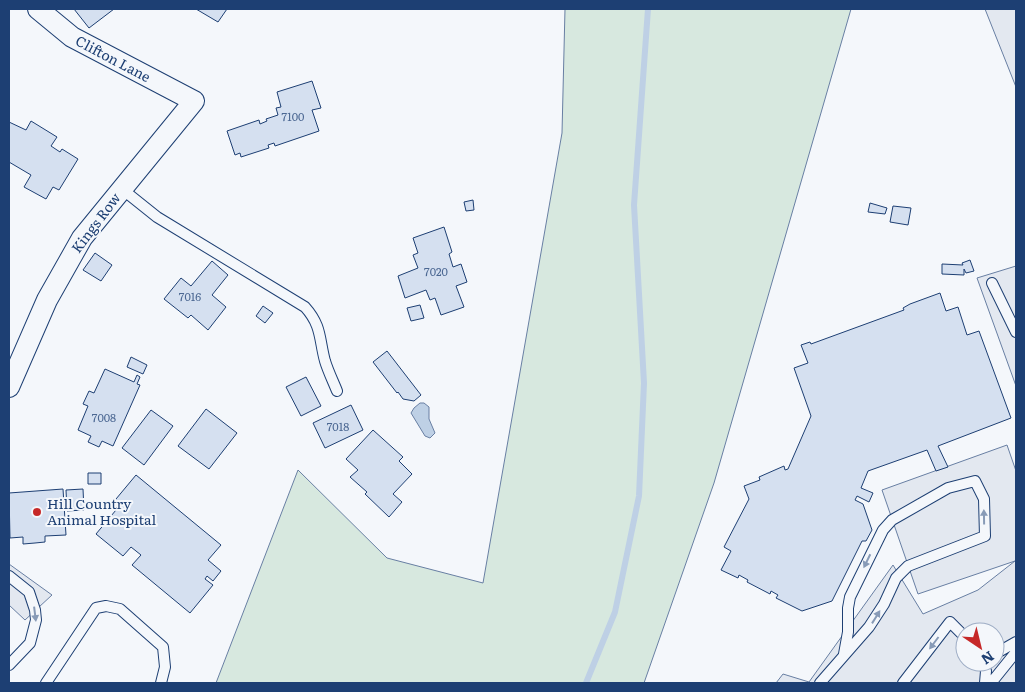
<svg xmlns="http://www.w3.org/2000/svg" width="1025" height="692" viewBox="0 0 1025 692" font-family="Literata,serif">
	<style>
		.green { fill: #d7e8df; stroke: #687fa3 }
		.parking { fill: #e3e8f0; stroke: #687fa3; fill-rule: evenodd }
		.water { fill: #bed0e5; stroke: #687fa3 }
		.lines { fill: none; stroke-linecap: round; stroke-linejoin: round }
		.stream { stroke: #bed0e5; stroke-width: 6 }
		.building { fill: #d5e0f0; stroke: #1d3f73 }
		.service-casing { stroke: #1d3f73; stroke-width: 12 }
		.minor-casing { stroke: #1d3f73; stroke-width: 22 }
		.service { stroke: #f4f7fb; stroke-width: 10 }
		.minor { stroke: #f4f7fb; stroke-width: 20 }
		.oneway { fill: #889bb7 }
		.poi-dot { fill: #c62828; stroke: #f4f7fb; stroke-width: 2 }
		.labels { text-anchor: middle; stroke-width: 4; stroke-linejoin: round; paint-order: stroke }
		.number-label { font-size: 11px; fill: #4b6792 }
		.street-label { font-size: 14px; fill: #1d3f73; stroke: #f4f7fb }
		.poi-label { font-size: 14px; fill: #1d3f73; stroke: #f4f7fb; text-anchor: start }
	</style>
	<rect width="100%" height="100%" fill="#f4f7fb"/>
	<path class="green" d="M 565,9 L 851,9 L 714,483 L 644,683 L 216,683 L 298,470 L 387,558 L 483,583 L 562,133 Z"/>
	<path class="parking" d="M 985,9 L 1016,9 L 1016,87 Z
		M 1016,266 L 1016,386 L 977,278 Z
		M 1007,445 L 1016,471 L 1016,683 L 776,683 L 783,674 L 809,682 L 893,565 L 923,614 L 978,590 L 1015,561 L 918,594 L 882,490 ZM 965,632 L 995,632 L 995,662 L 965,662 Z
		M 9,564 L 52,595 L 25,620 L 9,605 Z"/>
	<path class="water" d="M 420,403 L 424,403 L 429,407 L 429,419 L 435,433 L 430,438 L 425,436 L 411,413 L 414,408 Z"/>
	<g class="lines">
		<path class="stream" d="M 586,683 L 615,612 L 639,496 L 644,383 L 634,205 L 648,9"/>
	</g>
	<path class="building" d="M 74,9 L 114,9 L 89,28 Z
		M 196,9 L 227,9 L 218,22 Z
		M 312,81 L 321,108 L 312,110 L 319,131 L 275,146 L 274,143 L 268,145 L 269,148 L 241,157 L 240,153 L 235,155 L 227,131 L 259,120 L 260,124 L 267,121 L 266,119 L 278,115 L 276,108 L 281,107 L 277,92 Z
		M 31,121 L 57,137 L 51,146 L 60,152 L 62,149 L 78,159 L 59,190 L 53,187 L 46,199 L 24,187 L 31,175 L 9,162 L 9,122 L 26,130 Z
		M 473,200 L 474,210 L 466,211 L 464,202 Z
		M 870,203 L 887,208 L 885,214 L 868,212 Z
		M 893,206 L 911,208 L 908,225 L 890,222 Z
		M 444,227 L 452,252 L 449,254 L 453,267 L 461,264 L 467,282 L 456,286 L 464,307 L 441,315 L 435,298 L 430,300 L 426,290 L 405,298 L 398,276 L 418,268 L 413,255 L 418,253 L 413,238 Z
		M 95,253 L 112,265 L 101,281 L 83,270 Z
		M 970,260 L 974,271 L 966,273 L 964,269 L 964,275 L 942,274 L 942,264 L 963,265 L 962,263 Z
		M 212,261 L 228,275 L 212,295 L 226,307 L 208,330 L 191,315 L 188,318 L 164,299 L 181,278 L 191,286 Z
		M 940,293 L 946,311 L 958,307 L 967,335 L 979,331 L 1011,418 L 938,446 L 948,467 L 936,471 L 927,450 L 868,471 L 861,488 L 873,493 L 869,502 L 857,496 L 855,500 L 863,504 L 872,530 L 866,541 L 862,541 L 832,601 L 802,611 L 776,598 L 778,595 L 771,591 L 770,594 L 747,582 L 748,580 L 739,575 L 738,578 L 721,570 L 731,551 L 724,547 L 749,499 L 744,486 L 760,480 L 759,477 L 784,466 L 785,470 L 788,469 L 811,416 L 794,368 L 808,363 L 801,345 L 810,342 L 811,344 L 904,310 L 903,308 L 910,304 Z
		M 420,305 L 424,318 L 411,321 L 407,308 Z
		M 263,306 L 273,313 L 265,323 L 256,316 Z
		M 387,351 L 421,395 L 414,401 L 403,399 L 398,392 L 397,393 L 373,362 Z
		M 131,357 L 147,365 L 143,374 L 127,367 Z
		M 105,369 L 134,382 L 137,375 L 140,377 L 137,384 L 140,385 L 113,446 L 102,441 L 99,447 L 88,442 L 91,436 L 78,430 L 88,406 L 83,404 L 89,391 L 94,393 Z
		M 306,377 L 321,406 L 301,416 L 286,387 Z
		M 351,405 L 363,430 L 325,448 L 313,423 Z
		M 206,409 L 237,433 L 209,469 L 178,446 Z
		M 151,410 L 173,426 L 144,465 L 122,448 Z
		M 373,430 L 403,457 L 399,461 L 412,474 L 393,494 L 402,502 L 389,517 L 365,494 L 367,492 L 350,477 L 358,470 L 346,459 Z
		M 88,473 L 101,473 L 101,484 L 88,484 Z
		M 136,475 L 221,545 L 208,560 L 221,571 L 213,581 L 207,576 L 205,579 L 213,585 L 190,613 L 132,565 L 141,555 L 131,547 L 123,556 L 96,534 L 116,510 L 111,505 Z
		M 63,489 L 66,535 L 45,536 L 45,542 L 35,543 L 23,544 L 23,537 L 10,538 L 9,493 Z
		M 83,489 L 84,510 L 67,511 L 66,490 Z"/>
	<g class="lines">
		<defs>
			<path id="service" d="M 122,189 L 157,217 L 305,307 C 322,326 319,339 325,361 C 328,371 333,381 337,391
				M 992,283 L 1016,332
				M 9,576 L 29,592 L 35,610 L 36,620 L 30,643 L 9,665
				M 995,654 L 1016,642
				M 983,662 L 986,671 L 985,683
				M 46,683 L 96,608 L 106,606 L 120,609 L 163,647 L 165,667 L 161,683
				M 820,683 L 869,627 L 884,604 L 896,578 L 908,566 L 985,536 L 984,499 L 975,481 L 948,488 L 892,520 L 883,530 L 850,597 L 848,608 L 848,632 L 844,654
				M 903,683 L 950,622 L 965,637
				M 991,683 L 1016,652"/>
			<path id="minor" d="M 9,387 L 47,300 L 82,238 L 194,101 L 72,37 L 38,9"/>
		</defs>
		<use href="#service" class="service-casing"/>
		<use href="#minor" class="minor-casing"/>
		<use href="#service" class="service"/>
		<use href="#minor" class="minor"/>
	</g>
	<defs><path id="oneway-solid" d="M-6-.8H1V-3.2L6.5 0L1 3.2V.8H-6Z" transform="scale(1.25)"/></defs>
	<g class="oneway">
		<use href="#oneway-solid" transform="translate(984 517) rotate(-91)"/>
		<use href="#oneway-solid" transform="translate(867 561) rotate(116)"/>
		<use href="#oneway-solid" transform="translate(35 614) rotate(83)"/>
		<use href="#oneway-solid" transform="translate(876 617) rotate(-58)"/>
		<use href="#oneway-solid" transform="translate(934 643) rotate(127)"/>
	</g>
	<circle class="poi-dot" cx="37" cy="512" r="5"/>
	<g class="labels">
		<g class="number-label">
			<text x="293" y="121">7100</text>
			<text x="436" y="276">7020</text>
			<text x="190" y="301">7016</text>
			<text x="104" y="422">7008</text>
			<text x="338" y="431">7018</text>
		</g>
		<g class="street-label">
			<text transform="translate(113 59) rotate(28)" y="5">Clifton Lane</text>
			<text transform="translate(96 223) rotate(-53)" y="5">Kings Row</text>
		</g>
		<g class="poi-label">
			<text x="47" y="509">Hill Country<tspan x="47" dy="16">Animal Hospital</tspan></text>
		</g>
	</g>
	<rect width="1025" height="692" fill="none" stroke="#1d3f73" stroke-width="20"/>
	<g transform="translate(980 647) rotate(145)"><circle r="24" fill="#f4f7fb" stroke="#9eadc5"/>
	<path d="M0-4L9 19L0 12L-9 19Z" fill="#c62828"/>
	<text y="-8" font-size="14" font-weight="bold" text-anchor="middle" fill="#1d3f73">N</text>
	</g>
</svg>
